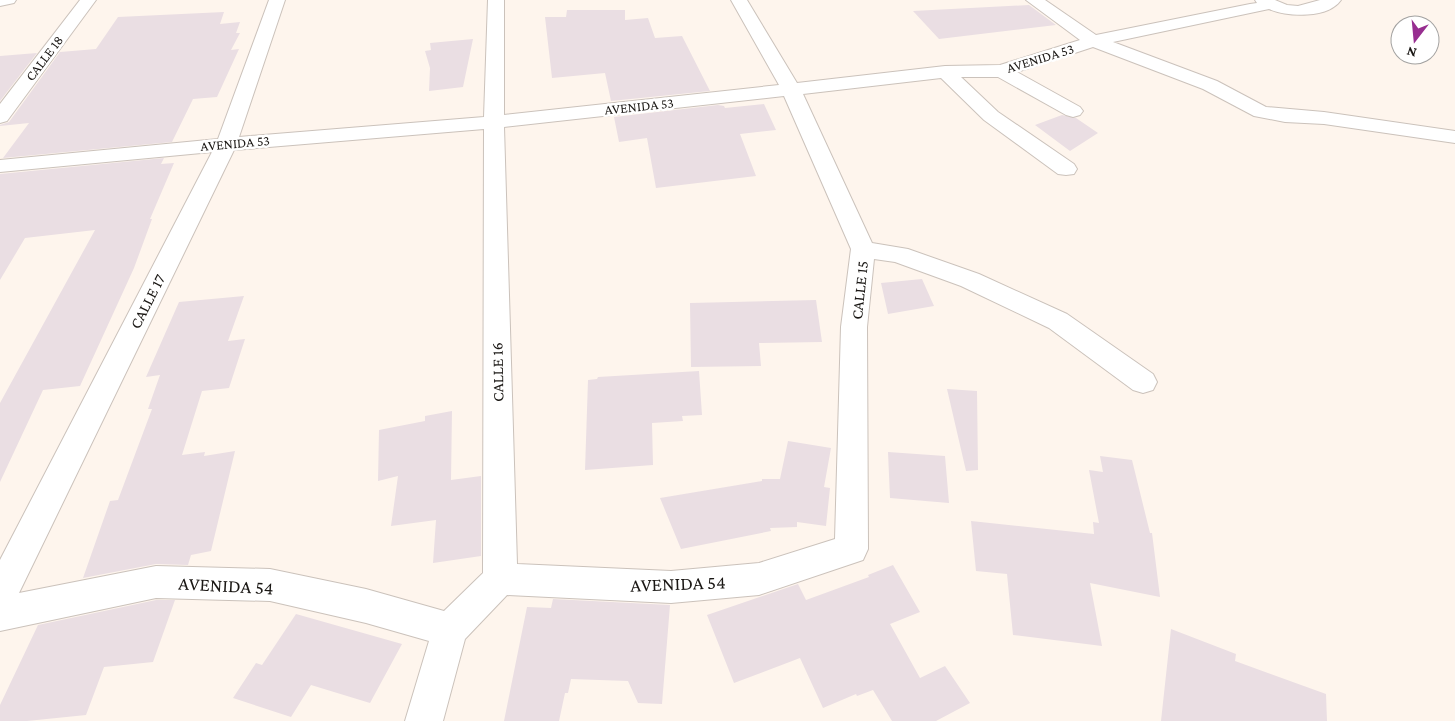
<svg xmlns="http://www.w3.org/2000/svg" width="1455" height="721" viewBox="0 0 1455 721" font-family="'Crimson Pro',serif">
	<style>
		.building { fill: #eadee3 }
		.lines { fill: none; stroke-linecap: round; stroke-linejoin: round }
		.street-casing { stroke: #cbc2bb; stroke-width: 2 }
		.street { fill: #fff; fill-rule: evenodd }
		.labels { text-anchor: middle; stroke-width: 5; stroke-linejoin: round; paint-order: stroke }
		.far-street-label { font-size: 14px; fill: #1a1714; stroke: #fff }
		.street-label { font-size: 16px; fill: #1a1714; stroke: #fff }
		.near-street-label { font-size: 19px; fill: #1a1714; stroke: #fff }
	</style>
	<rect width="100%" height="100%" fill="#fef5ed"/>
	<path class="building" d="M 1029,5 L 1056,25 L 939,39 L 913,11 Z
		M 567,10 L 625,10 L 625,20 L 648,18 L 655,38 L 682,36 L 710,91 L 611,101 L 605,73 L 552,78 L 545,17 L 566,17 Z
		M 224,12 L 220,24 L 240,22 L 236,33 L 240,33 L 231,50 L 239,49 L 217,97 L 193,99 L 172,142 L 3,158 L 29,123 L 0,126 L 0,125 L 9,122 L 60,52 L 96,49 L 118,17 Z
		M 473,39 L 463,87 L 429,91 L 430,68 L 425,51 L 431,50 L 430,43 Z
		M 37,53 L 0,101 L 0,56 Z
		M 764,104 L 776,130 L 740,134 L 756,176 L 656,188 L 647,138 L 619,142 L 614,117 L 718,105 L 724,106 L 725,108 Z
		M 1062,115 L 1076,118 L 1098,133 L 1070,151 L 1035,125 Z
		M 164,158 L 161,164 L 174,163 L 150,219 L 152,219 L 134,268 L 80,386 L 43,390 L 0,482 L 0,403 L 95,230 L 25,238 L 0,280 L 0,174 Z
		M 922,279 L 934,306 L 888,314 L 881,283 Z
		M 244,296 L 228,341 L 245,339 L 229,388 L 202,391 L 182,455 L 205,452 L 204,456 L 235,451 L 211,551 L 191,555 L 188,565 L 156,564 L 83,578 L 110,501 L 118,500 L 152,409 L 148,409 L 160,375 L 146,377 L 179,302 Z
		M 816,300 L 822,342 L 759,343 L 761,366 L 691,367 L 690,303 Z
		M 699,371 L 702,415 L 682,416 L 683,421 L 652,423 L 653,465 L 585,470 L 588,380 L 597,379 L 598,377 Z
		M 947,389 L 977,391 L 978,470 L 966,471 Z
		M 452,411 L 451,480 L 481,476 L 481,556 L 433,563 L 436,520 L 391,526 L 398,476 L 378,481 L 379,430 L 425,421 L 425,416 Z
		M 788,441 L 831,448 L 824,487 L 830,488 L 826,526 L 797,522 L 797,527 L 770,528 L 771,531 L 681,549 L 660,498 L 762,481 L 762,479 L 780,479 Z
		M 888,452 L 945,456 L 949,503 L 890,498 Z
		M 1100,456 L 1132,460 L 1150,533 L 1152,533 L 1160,597 L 1090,583 L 1102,646 L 1013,635 L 1007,574 L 976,571 L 971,521 L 1094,534 L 1093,522 L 1099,523 L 1089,470 L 1103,472 Z
		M 893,565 L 920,612 L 890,624 L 920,678 L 945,666 L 970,703 L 936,721 L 892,721 L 873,690 L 857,696 L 856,694 L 823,708 L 800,658 L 734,683 L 707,615 L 798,584 L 806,600 L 869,577 L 868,575 Z
		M 553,599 L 670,605 L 662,704 L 638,703 L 628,681 L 571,679 L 568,693 L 565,693 L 559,721 L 504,721 L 527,607 L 551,608 Z
		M 156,600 L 175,600 L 153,662 L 104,667 L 86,715 L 27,721 L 0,721 L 0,705 L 38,625 Z
		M 296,614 L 402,644 L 370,703 L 311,685 L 291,717 L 233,698 L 256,663 L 262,665 Z
		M 1171,629 L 1236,654 L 1235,661 L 1326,694 L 1327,721 L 1161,721 Z"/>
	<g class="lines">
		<defs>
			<path id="street" d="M 0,0 L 16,0 L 14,3 L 0,6 Z
				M 80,0 L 96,0 L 7,121 L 0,123 L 0,104 Z
				M 269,0 L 285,0 L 239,137 L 484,117 L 488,0 L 504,0 L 504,115 L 779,85 L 731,0 L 747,0 L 797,83 L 945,66 L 1000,65 L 1080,40 L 1026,0 L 1045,0 L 1096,35 L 1250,4 L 1257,3 L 1255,0 L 1275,0 L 1287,5 L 1298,6 L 1320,0 L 1341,0 C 1328,19 1288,17 1269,9 L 1113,42 L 1217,81 L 1266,107 L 1324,112 L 1455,131 L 1455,143 L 1324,124 L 1285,122 L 1254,116 L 1203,89 L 1093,47 L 1017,72 L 1080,107 L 1083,111 L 1080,115 L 1073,117 L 1066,115 L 998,77 L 961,77 L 998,112 L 1074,164 L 1077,169 L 1074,174 L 1066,175 L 1058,174 L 984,120 L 941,78 L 803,94 L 872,243 L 908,249 L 979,274 L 1067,314 L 1153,374 L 1157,382 L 1153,390 L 1143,393 L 1133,390 L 1049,328 L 961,286 L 895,262 L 874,259 L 867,327 L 868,549 L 863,560 L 759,595 L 671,603 L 507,595 L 465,639 L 443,721 L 405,721 L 429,641 L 366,623 L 270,601 L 156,598 L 0,631 L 0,560 L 212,152 L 0,172 L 0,160 L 218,139 ZM 784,96 L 851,249 L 841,327 L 835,539 L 759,563 L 671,571 L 517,564 L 504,127 ZM 484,129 L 483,573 L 444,611 L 366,589 L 270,569 L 156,566 L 19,593 L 234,150 Z"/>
		</defs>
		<use href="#street" class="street-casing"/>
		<use href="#street" class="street"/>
	</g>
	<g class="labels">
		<g class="far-street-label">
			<text transform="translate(44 58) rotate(-53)" y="5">CALLE 18</text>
			<text transform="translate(1040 58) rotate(-17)" y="5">AVENIDA 53</text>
			<text transform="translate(639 106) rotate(-6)" y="5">AVENIDA 53</text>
			<text transform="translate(235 143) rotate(-5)" y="5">AVENIDA 53</text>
		</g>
		<g class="street-label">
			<text transform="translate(859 290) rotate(-84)" y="6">CALLE 15</text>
			<text transform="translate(147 301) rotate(-63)" y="6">CALLE 17</text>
			<text transform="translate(497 372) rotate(-91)" y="6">CALLE 16</text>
		</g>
		<g class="near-street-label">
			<text transform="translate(678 583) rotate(-2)" y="7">AVENIDA 54</text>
			<text transform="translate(226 585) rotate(3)" y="7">AVENIDA 54</text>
		</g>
	</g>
	<g transform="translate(1415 40) rotate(196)"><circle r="24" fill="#ffffff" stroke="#a3a2a1"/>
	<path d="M0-4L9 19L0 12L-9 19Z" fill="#972e90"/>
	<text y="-8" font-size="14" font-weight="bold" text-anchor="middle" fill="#1a1714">N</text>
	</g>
</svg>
